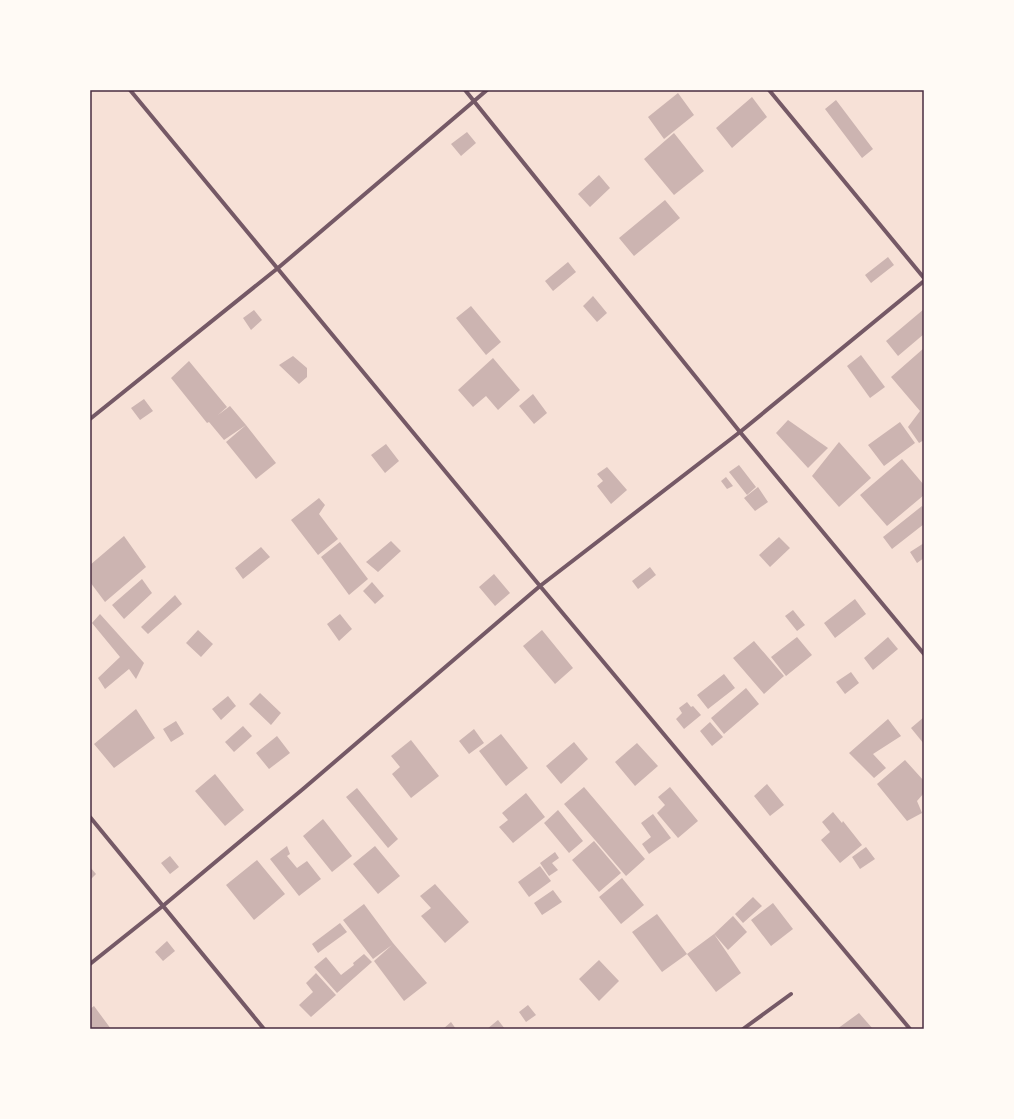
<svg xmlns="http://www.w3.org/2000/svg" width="1014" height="1119" viewBox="0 0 1014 1119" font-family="'Public Sans',sans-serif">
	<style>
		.building { fill: #ccb4b1 }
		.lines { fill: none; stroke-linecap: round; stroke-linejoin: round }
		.minor { stroke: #755966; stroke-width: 4 }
		.neatline { fill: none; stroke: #4a2c40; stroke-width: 1.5 }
	</style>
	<rect width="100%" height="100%" fill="#f7e1d7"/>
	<path class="building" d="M 678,93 L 694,115 L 664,139 L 648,117 Z
		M 752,97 L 767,117 L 732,148 L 716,128 Z
		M 836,100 L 873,149 L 862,158 L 825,109 Z
		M 467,132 L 476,143 L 461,156 L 451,144 Z
		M 674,133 L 704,171 L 674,195 L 644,159 Z
		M 599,175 L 610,188 L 590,207 L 578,194 Z
		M 665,200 L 680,218 L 634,256 L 619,238 Z
		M 888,257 L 894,265 L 871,283 L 865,275 Z
		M 568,262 L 576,272 L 553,291 L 545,281 Z
		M 593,296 L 607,313 L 597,322 L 583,306 Z
		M 471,306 L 501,342 L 486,355 L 456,318 Z
		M 924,309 L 924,334 L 898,356 L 886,341 Z
		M 254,310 L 262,320 L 251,330 L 243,318 Z
		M 924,348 L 924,440 L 919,443 L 908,427 L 920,411 L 891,377 Z
		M 861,355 L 885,387 L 870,398 L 847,366 Z
		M 293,356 L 307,368 L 307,377 L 299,384 L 279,365 Z
		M 493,358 L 520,390 L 498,410 L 486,396 L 473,407 L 458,390 Z
		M 189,361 L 227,407 L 218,415 L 230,406 L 246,425 L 276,463 L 256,479 L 226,442 L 246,425 L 224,440 L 209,422 L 207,423 L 171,378 Z
		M 533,394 L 547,413 L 534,424 L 519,406 Z
		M 144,399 L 153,411 L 140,420 L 131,408 Z
		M 788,420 L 828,448 L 808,468 L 776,433 Z
		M 900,422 L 915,443 L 884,466 L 868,445 Z
		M 839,442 L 871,478 L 839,507 L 812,476 Z
		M 386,444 L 399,461 L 385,473 L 371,455 Z
		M 902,459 L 924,485 L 924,495 L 887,526 L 860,495 Z
		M 739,465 L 756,487 L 747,495 L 729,472 Z
		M 607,467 L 627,490 L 611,504 L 597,486 L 603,481 L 597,474 Z
		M 726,477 L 733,486 L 727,489 L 721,481 Z
		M 758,487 L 768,502 L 755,511 L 744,498 Z
		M 319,498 L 325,505 L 319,514 L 338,539 L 318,555 L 291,520 Z
		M 922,506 L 924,509 L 924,524 L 892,549 L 883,537 Z
		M 124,536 L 146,567 L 105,602 L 90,582 L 90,565 Z
		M 779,537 L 790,548 L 770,567 L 759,555 Z
		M 391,541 L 401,551 L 378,572 L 366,562 Z
		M 340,542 L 368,579 L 349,595 L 321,557 Z
		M 924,543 L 924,558 L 917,563 L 910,552 Z
		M 261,547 L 270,557 L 243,579 L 235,568 Z
		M 650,567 L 656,575 L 638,589 L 632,581 Z
		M 494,574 L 510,593 L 495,606 L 479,587 Z
		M 142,579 L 152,593 L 124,619 L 112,605 Z
		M 372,582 L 384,596 L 375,604 L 363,591 Z
		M 175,595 L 182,604 L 148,634 L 141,627 Z
		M 855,599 L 866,614 L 835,638 L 824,623 Z
		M 793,610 L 805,625 L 797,631 L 785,616 Z
		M 100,614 L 144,663 L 136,679 L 129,669 L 105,689 L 98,678 L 120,657 L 92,623 Z
		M 340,614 L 352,629 L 339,641 L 327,624 Z
		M 198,630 L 213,644 L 201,657 L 186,643 Z
		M 542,630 L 573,668 L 555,684 L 523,646 Z
		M 797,637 L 812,655 L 786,676 L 771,657 Z
		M 888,637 L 898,649 L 873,670 L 864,658 Z
		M 754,641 L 784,676 L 764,694 L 733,658 Z
		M 851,672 L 859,683 L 845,694 L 836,682 Z
		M 724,674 L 735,688 L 708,709 L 697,695 Z
		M 746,688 L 759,704 L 724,734 L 711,718 Z
		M 260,693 L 281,713 L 271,725 L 249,704 Z
		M 228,696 L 236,706 L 221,720 L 212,709 Z
		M 687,702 L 691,707 L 693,706 L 701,715 L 684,729 L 676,719 L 682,713 L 679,708 Z
		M 136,709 L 155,738 L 114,768 L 94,744 Z
		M 924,717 L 924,744 L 911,728 Z
		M 888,719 L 901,736 L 873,754 L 886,768 L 874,778 L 849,753 Z
		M 176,721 L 184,734 L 171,742 L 163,729 Z
		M 710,722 L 723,737 L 712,746 L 700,731 Z
		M 243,726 L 252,736 L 234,752 L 225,742 Z
		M 474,729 L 484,743 L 469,754 L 459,741 Z
		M 501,734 L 528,768 L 506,786 L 479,751 Z
		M 277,736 L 290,753 L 269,769 L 256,753 Z
		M 411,740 L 439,776 L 411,798 L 392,774 L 400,767 L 391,756 Z
		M 574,742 L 588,759 L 561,784 L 546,766 Z
		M 637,743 L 658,766 L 635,786 L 615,762 Z
		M 905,760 L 924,781 L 924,793 L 917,801 L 922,813 L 907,821 L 877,784 Z
		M 215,774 L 244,810 L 225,826 L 195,791 Z
		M 767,784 L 784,805 L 770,816 L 754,796 Z
		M 584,787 L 645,859 L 626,876 L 564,804 Z
		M 670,787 L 698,821 L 678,838 L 657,813 L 665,805 L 658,797 Z
		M 357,788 L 398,839 L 388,848 L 346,797 Z
		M 526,793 L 545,817 L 513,843 L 499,827 L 508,820 L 502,813 Z
		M 558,810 L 583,841 L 569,853 L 544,823 Z
		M 833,812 L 842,823 L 843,821 L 862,845 L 840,863 L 821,840 L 830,832 L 822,822 Z
		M 653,814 L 671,838 L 649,854 L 642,844 L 651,837 L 641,823 Z
		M 323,819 L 352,856 L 332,872 L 303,836 Z
		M 594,841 L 621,873 L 599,892 L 572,860 Z
		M 287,846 L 290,854 L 287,856 L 297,868 L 307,861 L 321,879 L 299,896 L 270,859 Z
		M 375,846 L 400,876 L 378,894 L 353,864 Z
		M 866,847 L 875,859 L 860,869 L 852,857 Z
		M 555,852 L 559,858 L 552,863 L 558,870 L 549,876 L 540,863 Z
		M 170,856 L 179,867 L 170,874 L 161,863 Z
		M 257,860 L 285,894 L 254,920 L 226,885 Z
		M 540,866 L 551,881 L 529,897 L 518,882 Z
		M 90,867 L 96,874 L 90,880 Z
		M 622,878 L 644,905 L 621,924 L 599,897 Z
		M 435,884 L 469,922 L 445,943 L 421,916 L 431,908 L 420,896 Z
		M 553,890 L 562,902 L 542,915 L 534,903 Z
		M 753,897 L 762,906 L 743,923 L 735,914 Z
		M 773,903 L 793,929 L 771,946 L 751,920 Z
		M 364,904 L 393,943 L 427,983 L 404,1001 L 374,961 L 392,945 L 373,959 L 343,920 Z
		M 657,914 L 687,954 L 662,972 L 632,932 Z
		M 733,916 L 747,932 L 728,950 L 714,934 Z
		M 340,923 L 347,932 L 318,953 L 312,944 Z
		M 714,934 L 741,973 L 716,992 L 687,954 Z
		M 167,941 L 175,951 L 163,961 L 155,952 Z
		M 364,954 L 372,962 L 337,993 L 314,967 L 326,957 L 341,975 L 354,965 L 353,963 Z
		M 599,960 L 619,981 L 599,1001 L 579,979 Z
		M 316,973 L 336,995 L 311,1017 L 299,1005 L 313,992 L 306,983 Z
		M 528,1005 L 536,1015 L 526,1022 L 519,1012 Z
		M 94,1006 L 111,1029 L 91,1029 L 92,1028 L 90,1025 L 90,1009 Z
		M 859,1013 L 873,1029 L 837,1029 Z
		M 498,1020 L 505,1029 L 487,1029 Z
		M 451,1022 L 456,1029 L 443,1029 Z"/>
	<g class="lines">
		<path class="minor" d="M 130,90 L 540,586 L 910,1029
			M 465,90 L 740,432 L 924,654
			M 769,90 L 924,278
			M 90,419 L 278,268 L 487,90
			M 90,817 L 264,1029
			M 90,964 L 164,905 L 303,789 L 540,586 L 740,432 L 924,281
			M 743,1029 L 791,994"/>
	</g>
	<rect width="1014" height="1119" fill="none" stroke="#fffaf5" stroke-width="182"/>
	<rect x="91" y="91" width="832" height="937" class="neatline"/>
</svg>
